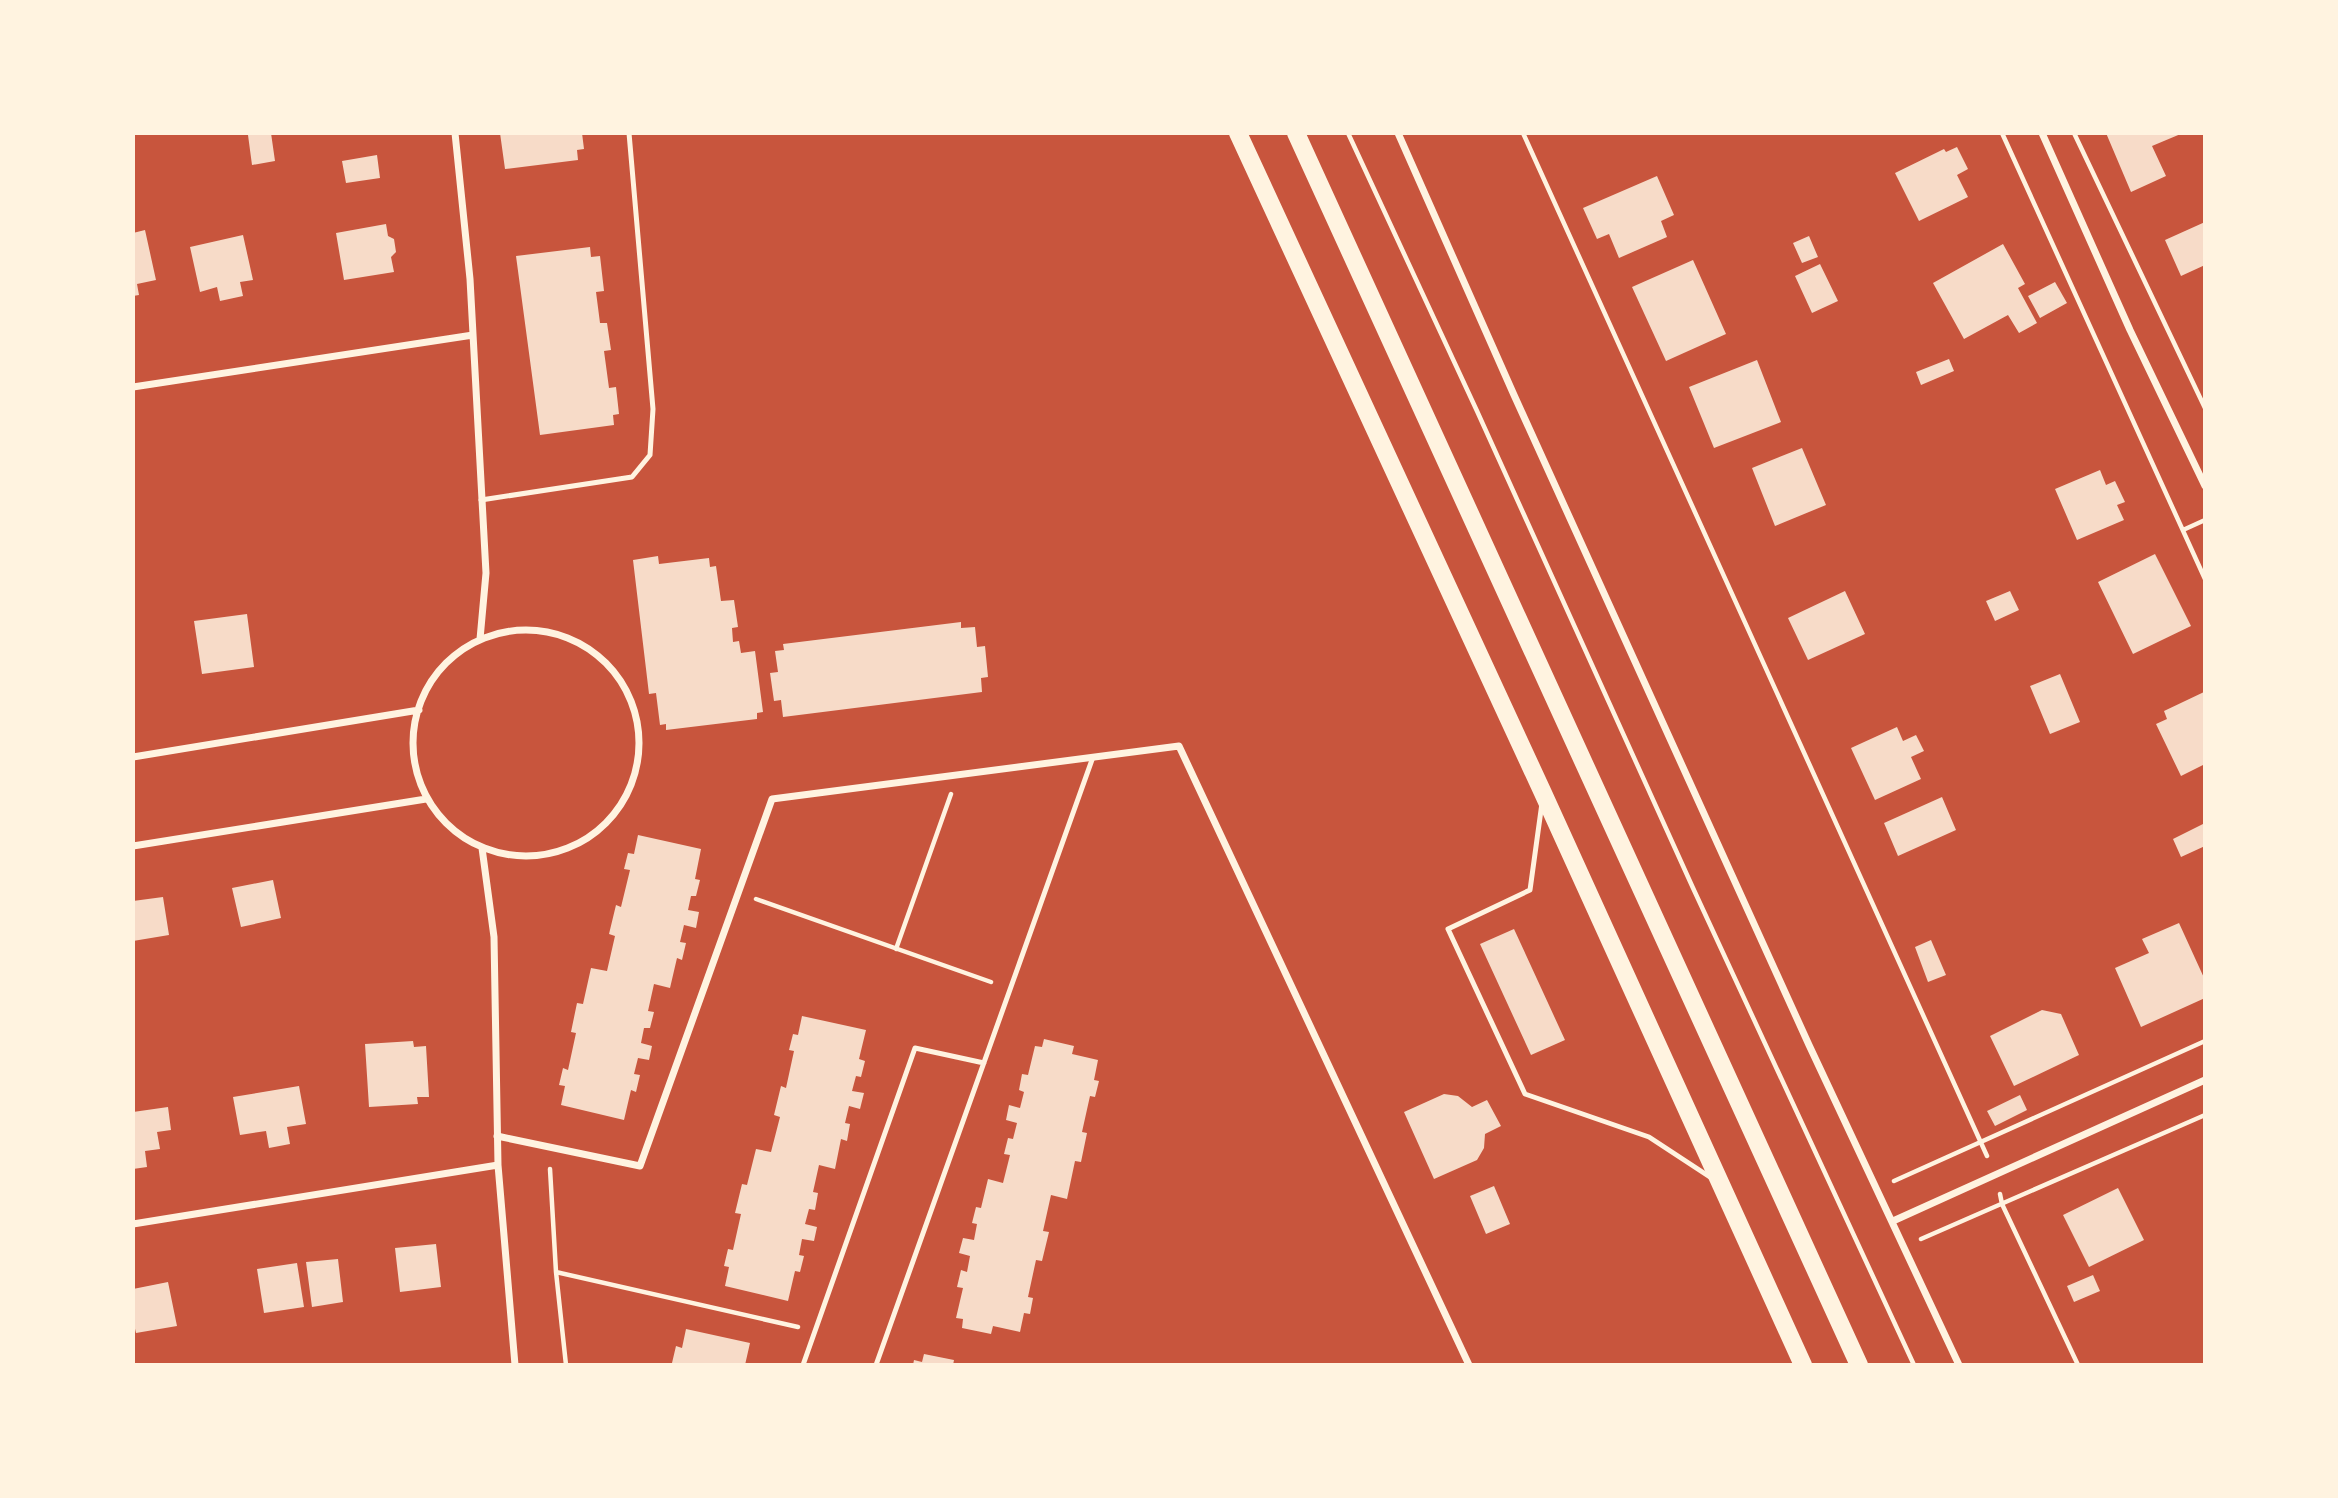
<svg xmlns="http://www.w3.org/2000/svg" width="2338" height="1498" viewBox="0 0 2338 1498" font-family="'Work Sans',sans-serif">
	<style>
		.building { fill: #f7dbc8 }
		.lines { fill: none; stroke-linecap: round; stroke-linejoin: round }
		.path { stroke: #fff3e0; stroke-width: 4.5 }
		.service { stroke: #fff3e0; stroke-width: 5 }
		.minor { stroke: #fff3e0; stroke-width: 7 }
		.primary { stroke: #fff3e0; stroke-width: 18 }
	</style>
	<rect width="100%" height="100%" fill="#c8553d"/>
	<path class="building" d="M 258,133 L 271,133 L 275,161 L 252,165 L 248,135 Z
		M 500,133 L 582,133 L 584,149 L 577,150 L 578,160 L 505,169 Z
		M 2106,133 L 2183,133 L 2152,146 L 2166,176 L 2131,192 Z
		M 1957,147 L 1968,169 L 1957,175 L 1968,197 L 1919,221 L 1895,173 L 1944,149 L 1946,152 Z
		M 377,155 L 380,178 L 346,183 L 342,161 Z
		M 1657,176 L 1674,215 L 1661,221 L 1667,237 L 1619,258 L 1609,234 L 1597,239 L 1583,208 Z
		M 2205,222 L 2205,265 L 2181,276 L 2165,240 Z
		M 386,224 L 388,236 L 394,239 L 396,252 L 391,257 L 394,272 L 344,280 L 336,233 Z
		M 145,230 L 156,280 L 137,284 L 139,295 L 133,296 L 133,233 Z
		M 243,235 L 253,280 L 240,282 L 243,296 L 220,301 L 217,287 L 200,292 L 190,247 Z
		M 1809,236 L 1818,257 L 1802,263 L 1793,243 Z
		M 2003,244 L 2025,284 L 2018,288 L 2037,323 L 2019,333 L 2008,315 L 1964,339 L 1933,283 Z
		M 590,247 L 591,257 L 600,256 L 604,291 L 596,292 L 600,323 L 607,323 L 611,350 L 604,351 L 609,388 L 616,387 L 619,414 L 613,415 L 614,425 L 540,435 L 516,256 Z
		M 1693,260 L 1726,334 L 1666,361 L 1632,287 Z
		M 1820,264 L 1838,301 L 1812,313 L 1795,276 Z
		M 2055,282 L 2067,303 L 2040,318 L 2028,296 Z
		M 1949,359 L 1954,371 L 1921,385 L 1916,372 Z
		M 1757,360 L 1781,422 L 1714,448 L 1689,387 Z
		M 1802,448 L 1826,505 L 1775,526 L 1752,468 Z
		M 2100,470 L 2106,485 L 2115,481 L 2125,502 L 2117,505 L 2124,520 L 2077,540 L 2055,489 Z
		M 2155,554 L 2191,626 L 2133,654 L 2098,582 Z
		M 658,556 L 659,564 L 709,558 L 710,567 L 716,566 L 721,601 L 734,600 L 738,627 L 732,628 L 733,642 L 739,641 L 741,653 L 755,651 L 763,712 L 757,713 L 757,719 L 666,730 L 666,724 L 660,725 L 656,693 L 649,694 L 633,560 Z
		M 1845,591 L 1865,634 L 1808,660 L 1788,618 Z
		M 2010,591 L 2019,610 L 1995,621 L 1986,601 Z
		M 247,614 L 254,667 L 202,674 L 194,621 Z
		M 961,622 L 961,628 L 975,627 L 977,647 L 985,646 L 988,677 L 981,678 L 982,692 L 783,717 L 781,700 L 774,701 L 770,673 L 778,672 L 775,651 L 784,650 L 783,644 Z
		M 2060,674 L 2080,722 L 2050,734 L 2030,686 Z
		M 2204,692 L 2205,764 L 2181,776 L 2156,724 L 2167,719 L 2164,711 Z
		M 1897,727 L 1903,741 L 1916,735 L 1924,751 L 1911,757 L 1921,779 L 1875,800 L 1851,748 Z
		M 1942,797 L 1956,830 L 1898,856 L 1884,823 Z
		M 2205,823 L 2205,846 L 2181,857 L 2173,839 Z
		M 638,835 L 701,849 L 695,879 L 700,880 L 696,896 L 691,896 L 688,910 L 699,912 L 696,928 L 684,925 L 680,942 L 686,943 L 682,960 L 677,958 L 670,988 L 654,984 L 648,1011 L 654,1012 L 650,1028 L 644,1028 L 641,1043 L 652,1046 L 649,1060 L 638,1058 L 634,1074 L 640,1075 L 636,1092 L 631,1090 L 624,1120 L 561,1105 L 565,1086 L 559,1085 L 563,1068 L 568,1070 L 576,1033 L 571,1032 L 577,1003 L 583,1004 L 591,968 L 607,971 L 615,936 L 609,934 L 616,905 L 621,907 L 630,870 L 624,869 L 628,853 L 634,854 Z
		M 273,880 L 281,918 L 241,927 L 232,888 Z
		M 163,897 L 169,935 L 133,941 L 133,901 Z
		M 2179,923 L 2205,980 L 2205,998 L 2141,1027 L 2115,968 L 2149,953 L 2142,939 Z
		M 1514,929 L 1565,1040 L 1531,1055 L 1480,944 Z
		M 1931,940 L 1946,975 L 1928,982 L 1915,947 Z
		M 2042,1010 L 2061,1014 L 2079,1055 L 2014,1086 L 1990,1036 Z
		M 802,1016 L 866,1030 L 859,1059 L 865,1061 L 861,1077 L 856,1076 L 852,1091 L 864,1093 L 860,1109 L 849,1106 L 845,1123 L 850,1124 L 847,1141 L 841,1139 L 835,1169 L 819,1165 L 813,1192 L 818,1193 L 815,1210 L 809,1209 L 805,1224 L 817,1227 L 814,1241 L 802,1239 L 799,1255 L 804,1256 L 800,1272 L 795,1271 L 788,1301 L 725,1286 L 729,1267 L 724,1266 L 728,1249 L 733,1250 L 741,1214 L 735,1213 L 742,1184 L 747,1185 L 756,1149 L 771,1152 L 780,1117 L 774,1115 L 781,1086 L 786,1088 L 794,1051 L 789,1050 L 793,1034 L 798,1035 Z
		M 1044,1039 L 1074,1046 L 1072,1054 L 1098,1060 L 1094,1080 L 1099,1081 L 1095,1097 L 1090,1096 L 1082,1132 L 1087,1133 L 1081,1162 L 1075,1161 L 1067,1199 L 1051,1195 L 1043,1231 L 1049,1232 L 1042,1261 L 1036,1260 L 1028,1297 L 1033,1298 L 1030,1314 L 1024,1313 L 1020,1332 L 993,1326 L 991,1334 L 962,1328 L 963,1319 L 956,1318 L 963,1288 L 957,1287 L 961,1270 L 967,1272 L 970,1256 L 959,1253 L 963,1238 L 974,1240 L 977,1224 L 972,1223 L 976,1207 L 981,1208 L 988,1179 L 1003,1183 L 1010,1155 L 1004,1154 L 1008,1138 L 1013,1139 L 1017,1123 L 1006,1120 L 1009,1105 L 1020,1108 L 1024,1092 L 1019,1090 L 1022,1074 L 1028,1075 L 1035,1046 L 1042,1047 Z
		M 413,1041 L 414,1047 L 426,1046 L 429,1097 L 417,1097 L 418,1104 L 369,1107 L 365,1044 Z
		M 299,1086 L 306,1124 L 287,1127 L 290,1144 L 269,1148 L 266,1131 L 240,1135 L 233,1097 Z
		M 1444,1094 L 1458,1096 L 1472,1107 L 1487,1100 L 1501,1126 L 1485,1134 L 1484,1148 L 1477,1160 L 1434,1179 L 1404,1112 Z
		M 2020,1095 L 2027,1110 L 1995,1126 L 1987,1111 Z
		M 168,1107 L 171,1130 L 157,1132 L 160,1149 L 145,1151 L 147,1167 L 133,1169 L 133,1112 Z
		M 1494,1186 L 1510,1224 L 1486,1234 L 1470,1196 Z
		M 2118,1188 L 2144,1240 L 2089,1267 L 2063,1215 Z
		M 436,1244 L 441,1287 L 400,1292 L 395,1248 Z
		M 338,1259 L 343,1302 L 312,1307 L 306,1262 Z
		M 297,1263 L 304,1307 L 264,1313 L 257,1269 Z
		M 2093,1275 L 2100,1291 L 2074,1302 L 2067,1286 Z
		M 168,1282 L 177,1326 L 136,1333 L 133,1320 L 133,1289 Z
		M 686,1329 L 750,1343 L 745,1365 L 678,1365 L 672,1363 L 676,1346 L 682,1348 Z
		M 924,1354 L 954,1360 L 953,1365 L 913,1365 L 914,1360 L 922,1362 Z"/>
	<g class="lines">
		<path class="path" d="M 1348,133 L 1477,411 L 1693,888 L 1914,1365
			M 1523,133 L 1987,1156
			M 2002,133 L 2205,579
			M 2074,133 L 2205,408
			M 2183,530 L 2205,520
			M 756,899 L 991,982
			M 896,949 L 951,794
			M 550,1169 L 556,1272 L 798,1327
			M 1894,1181 L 2205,1041
			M 2000,1194 L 2002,1204 L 2078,1365
			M 1921,1239 L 2205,1115
			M 556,1272 L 566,1365"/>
		<path class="service" d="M 481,500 L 632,477 L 650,455 L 653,409 L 629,133
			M 1542,803 L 1530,890 L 1448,929 L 1525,1094 L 1649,1137 L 1713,1179
			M 803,1365 L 915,1048 L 984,1063
			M 876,1365 L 1093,757"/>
		<path class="minor" d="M 455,133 L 470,279 L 486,573 L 480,639
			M 1398,133 L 1514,395 L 1809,1045 L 1959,1365
			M 2042,133 L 2130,330 L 2205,486
			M 133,387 L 473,335
			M413 743a113 113 0 1 1 226 0a113 113 0 1 1-226 0Z
			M 133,757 L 419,710
			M 133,846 L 426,799
			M 482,848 L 494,937 L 498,1165 L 515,1365
			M 497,1136 L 640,1166 L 772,799 L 1179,746 L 1469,1365
			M 1893,1221 L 2205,1080
			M 133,1224 L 498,1165"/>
		<path class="primary" d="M 1238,133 L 1543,793 L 1803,1365
			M 1296,133 L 1859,1365"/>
	</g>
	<rect width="2338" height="1498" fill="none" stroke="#fff3e0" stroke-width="270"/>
</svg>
